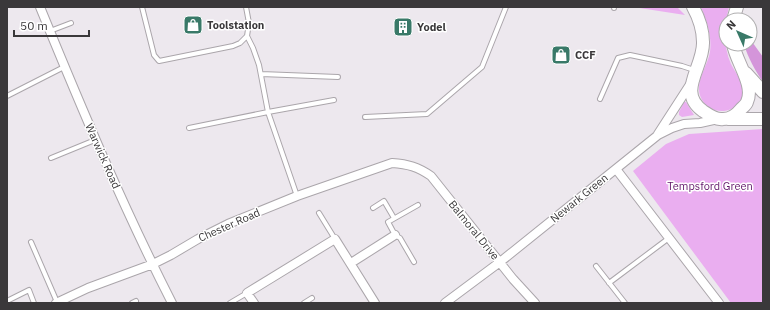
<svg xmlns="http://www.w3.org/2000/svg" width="770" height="310" viewBox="0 0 770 310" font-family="'IBM Plex Sans',sans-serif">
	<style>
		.green { fill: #eaaef0 }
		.forest { fill: #d495da }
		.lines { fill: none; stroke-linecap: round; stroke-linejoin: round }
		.lane-casing { stroke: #aba6ab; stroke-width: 6 }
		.street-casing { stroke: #aba6ab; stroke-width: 10 }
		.primary-casing { stroke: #aba6ab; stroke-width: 14 }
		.lane { stroke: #fff; stroke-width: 4 }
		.street { stroke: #fff; stroke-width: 8 }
		.primary { stroke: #fff; stroke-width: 12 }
		.labels { text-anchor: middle; stroke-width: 3; stroke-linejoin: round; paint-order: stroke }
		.poi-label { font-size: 11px; font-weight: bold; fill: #3a383a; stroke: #fff; text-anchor: start }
		.street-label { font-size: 11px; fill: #3a383a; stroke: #fff }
		.park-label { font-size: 11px; fill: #611569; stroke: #fff }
	</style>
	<rect width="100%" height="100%" fill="#ede8ee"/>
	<path class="green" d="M 633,7 L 677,7 L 685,15 Z
		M 701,7 L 729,7 C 724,26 723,46 731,64 C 736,74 743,81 743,92 C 742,114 710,118 701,98 C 694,82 707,68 710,52 C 712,36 707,22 701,7 Z
		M 684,102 L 686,102 L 694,115 L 682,117 L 679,115 L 679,112 Z
		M 763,129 L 763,303 L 731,303 L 633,171 L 666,144 L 689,134 Z"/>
	<path class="forest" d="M 750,39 L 763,57 L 763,82 C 755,70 748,58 744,44 L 750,44 Z"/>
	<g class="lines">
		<defs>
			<path id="lane" d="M 142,7 L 154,55 L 159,61 L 233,46 L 240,43 L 247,36
				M 614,8 L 614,7
				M 50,31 L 71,23
				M 261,74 L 338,77
				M 7,96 L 64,67
				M 600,99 L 618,58 L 630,55 L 682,66 L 694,70
				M 365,117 L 427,114 L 482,67 L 506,7
				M 189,128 L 268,112 L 259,65 L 253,48 L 247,36 L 249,23 L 246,7
				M 51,158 L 95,140
				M 297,196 L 268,112 L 334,100
				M 373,208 L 384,201 L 394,218
				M 319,213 L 335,239
				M 31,242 L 57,302
				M 414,262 L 400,238 L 395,235 L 388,222 L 418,205
				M 596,266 L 625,303
				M 609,283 L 669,238
				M 7,301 L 29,290 L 34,303
				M 132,303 L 136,301
				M 230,303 L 247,293
				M 304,303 L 312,298"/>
			<path id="street" d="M 40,7 C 81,107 123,207 172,303
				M 658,134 L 691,83
				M 616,169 L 719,303
				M 351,263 L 395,235
				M 56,303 L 88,288 L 153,264 L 171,255 L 198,239 L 228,224 L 297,196 L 392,163 C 408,164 418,167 431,176 L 513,279 L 535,303
				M 254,303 L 247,293 L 335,239 L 375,303
				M 445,303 L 500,262 L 658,135 L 672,128 L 684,124 L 700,123 L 718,119"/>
			<path id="primary" d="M 693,7 C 699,18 703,29 703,42 C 704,67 676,92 703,111 C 709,115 716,120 723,119 C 730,119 737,114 741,109 C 743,107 746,105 747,102 C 755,85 736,62 733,44
				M 733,20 L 737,7
				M 746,73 L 763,92
				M 728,119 L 763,119"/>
		</defs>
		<use href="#lane" class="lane-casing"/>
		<use href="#street" class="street-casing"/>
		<use href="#primary" class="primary-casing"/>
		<use href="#lane" class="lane"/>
		<use href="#street" class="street"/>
		<use href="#primary" class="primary"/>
	</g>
	<defs>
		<symbol id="shop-square" viewBox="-11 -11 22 22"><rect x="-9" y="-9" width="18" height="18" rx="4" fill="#397968" stroke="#fff"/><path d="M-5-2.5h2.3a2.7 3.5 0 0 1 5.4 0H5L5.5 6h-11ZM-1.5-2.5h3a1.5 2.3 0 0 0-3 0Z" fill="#fff"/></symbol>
		<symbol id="building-square" viewBox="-11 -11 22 22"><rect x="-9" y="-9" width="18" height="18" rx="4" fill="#397968" stroke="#fff"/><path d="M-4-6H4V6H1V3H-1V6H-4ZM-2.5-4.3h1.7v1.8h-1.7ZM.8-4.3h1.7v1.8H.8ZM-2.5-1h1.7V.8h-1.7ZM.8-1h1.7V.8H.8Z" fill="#fff"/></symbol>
	</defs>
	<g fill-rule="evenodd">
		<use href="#shop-square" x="182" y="14" width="22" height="22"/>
		<use href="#building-square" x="392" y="16" width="22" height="22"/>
		<use href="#shop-square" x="550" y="44" width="22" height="22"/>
	</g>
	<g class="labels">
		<g class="poi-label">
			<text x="207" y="29">Toolstation</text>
			<text x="417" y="31">Yodel</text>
			<text x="575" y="59">CCF</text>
		</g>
		<g class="street-label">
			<text transform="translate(103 156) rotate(66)" y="4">Warwick Road</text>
			<text transform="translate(579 198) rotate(-39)" y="4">Newark Green</text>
			<text transform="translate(229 225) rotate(-24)" y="4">Chester Road</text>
			<text transform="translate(474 230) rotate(51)" y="4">Balmoral Drive</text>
		</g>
		<g class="park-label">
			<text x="710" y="190">Tempsford Green</text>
		</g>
	</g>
	<rect width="770" height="310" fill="none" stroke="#3a383a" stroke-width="16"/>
	<g transform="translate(738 32) rotate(315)"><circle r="19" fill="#ffffff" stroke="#b0afb0"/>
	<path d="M0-3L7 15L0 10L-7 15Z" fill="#397968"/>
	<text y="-6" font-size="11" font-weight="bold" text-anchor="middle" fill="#3a383a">N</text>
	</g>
	<path d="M14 30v6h75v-6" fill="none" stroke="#3a383a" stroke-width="2"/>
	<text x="20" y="30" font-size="12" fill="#3a383a" stroke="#ffffff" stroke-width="3" paint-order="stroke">50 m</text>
</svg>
